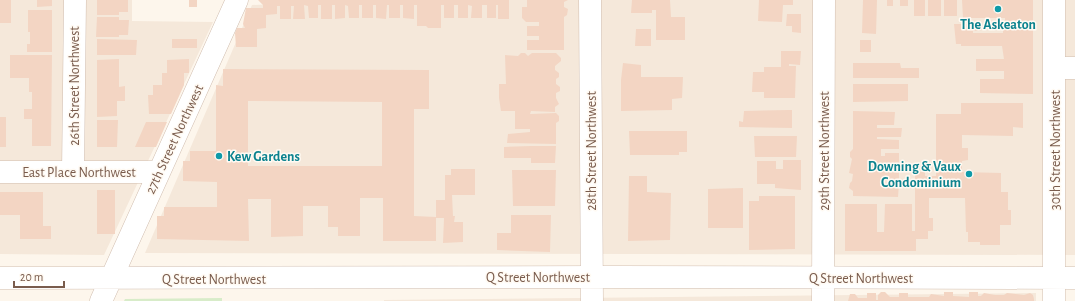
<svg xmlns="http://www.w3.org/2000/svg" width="1075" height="301" viewBox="0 0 1075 301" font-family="'Alegreya Sans',sans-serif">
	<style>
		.residential { fill: #f5e8da }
		.green { fill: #d8ecc9 }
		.building { fill: #f3d5c3; fill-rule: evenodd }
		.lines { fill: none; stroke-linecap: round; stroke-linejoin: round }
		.minor-casing { stroke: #d1beb0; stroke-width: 23 }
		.minor { stroke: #fff; stroke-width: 22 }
		.culture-dot { fill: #0f9aa8; stroke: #fffaf3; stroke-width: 1.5 }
		.labels { text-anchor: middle; stroke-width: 3; stroke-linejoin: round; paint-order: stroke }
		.culture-label { font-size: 14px; font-weight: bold; fill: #0d838f; stroke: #fffaf3 }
		.street-label { font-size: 14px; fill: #7a5c4d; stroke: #fffaf3 }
	</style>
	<rect width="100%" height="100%" fill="#fdf6ec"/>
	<path class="residential" d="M 0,0 L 132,0 L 132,21 L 213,22 L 104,255 L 0,254 Z
		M 278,0 L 1075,0 L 1075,255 L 145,253 L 252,5 L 278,4 Z
		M 1036,293 L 1036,301 L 384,301 L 384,300 Z"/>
	<path class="green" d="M 222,298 L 222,301 L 124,301 L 125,299 Z"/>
	<path class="building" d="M 0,0 L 11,0 L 11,23 L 0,23 Z
		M 37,0 L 52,0 L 52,6 L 37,7 Z
		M 97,0 L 128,0 L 128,12 L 119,12 L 119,15 L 97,15 Z
		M 189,0 L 197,0 L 197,7 L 189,7 Z
		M 258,0 L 509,0 L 509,19 L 498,19 L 498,5 L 496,5 L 496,18 L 487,18 L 487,5 L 482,5 L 482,18 L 471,18 L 472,6 L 468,5 L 468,18 L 458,18 L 458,5 L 454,5 L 454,18 L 444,18 L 444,5 L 441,5 L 441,28 L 428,28 L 426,26 L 417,26 L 417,5 L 414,5 L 414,19 L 403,18 L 403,5 L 400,5 L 400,18 L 389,18 L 389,5 L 387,5 L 386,19 L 376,18 L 376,5 L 373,5 L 373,18 L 362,18 L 362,5 L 359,5 L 359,18 L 349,18 L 348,6 L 345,5 L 345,18 L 335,19 L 335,5 L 332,5 L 332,19 L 321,19 L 321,5 L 318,5 L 318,18 L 309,18 L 308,6 L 304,5 L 305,19 L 293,19 L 294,6 L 291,6 L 291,19 L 280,19 L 280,6 L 277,6 L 277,14 L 266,15 L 266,28 L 257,29 L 257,47 L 236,47 L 235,33 L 237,28 L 245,28 L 243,24 L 246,8 L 263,8 L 263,5 Z
		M 527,0 L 568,0 L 564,2 L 564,7 L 568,9 L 567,15 L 564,17 L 564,50 L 527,50 L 527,40 L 539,40 L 539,36 L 527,36 L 527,26 L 539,26 L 539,22 L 526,22 L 522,18 L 522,7 L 527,7 Z
		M 632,0 L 670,0 L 671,17 L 685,17 L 685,40 L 656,40 L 656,10 L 652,10 L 652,13 L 631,13 Z
		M 759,0 L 793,0 L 793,5 L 783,5 L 782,22 L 758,21 Z
		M 863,0 L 877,0 L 876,34 L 862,33 Z
		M 887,0 L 893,0 L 893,6 L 887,6 Z
		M 900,0 L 908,0 L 908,6 L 900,6 Z
		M 914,0 L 925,0 L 925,16 L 914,16 Z
		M 928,0 L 941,0 L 941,16 L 928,16 Z
		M 944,0 L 957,0 L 957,16 L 944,16 Z
		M 962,0 L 1033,0 L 1033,23 L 1005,23 L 1005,18 L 963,18 Z
		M 28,10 L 52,10 L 52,52 L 27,52 L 27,44 L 30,44 L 30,32 L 28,32 Z
		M 787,14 L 801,14 L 801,33 L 792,32 L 792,26 L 786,26 Z
		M 97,17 L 119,17 L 119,20 L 129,20 L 128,35 L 119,35 L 119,37 L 96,37 Z
		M 954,24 L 982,24 L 982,30 L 973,31 L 973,33 L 1003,33 L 1003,28 L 1033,28 L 1033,94 L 980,93 L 980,79 L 1004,79 L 1004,71 L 976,71 L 976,59 L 1004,59 L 1002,46 L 961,46 L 961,44 L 956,44 Z
		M 636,29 L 651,29 L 651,46 L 635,46 Z
		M 97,39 L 137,40 L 136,55 L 97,55 Z
		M 172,39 L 197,39 L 197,48 L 172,48 Z
		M 860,40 L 871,40 L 871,52 L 860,52 Z
		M 781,51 L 801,51 L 800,65 L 789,64 L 789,66 L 796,66 L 795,98 L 764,98 L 764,92 L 752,92 L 753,72 L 764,72 L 764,67 L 781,67 Z
		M 521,53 L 525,53 L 528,56 L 532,53 L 556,53 L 561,58 L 561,61 L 555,66 L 555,70 L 559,73 L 559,77 L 556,79 L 556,84 L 560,87 L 560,91 L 556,93 L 556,98 L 559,104 L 555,107 L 555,112 L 531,111 L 530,114 L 556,113 L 559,116 L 559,121 L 556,123 L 556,144 L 507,143 L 508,134 L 530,132 L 530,129 L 515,129 L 515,111 L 501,111 L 499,98 L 499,84 L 506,84 L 505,55 L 518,56 Z
		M 10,55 L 52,55 L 51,146 L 32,146 L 32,119 L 24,119 L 24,109 L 32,109 L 32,92 L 29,92 L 29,78 L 10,78 Z
		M 119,59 L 119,87 L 125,86 L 125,101 L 117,101 L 117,116 L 97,117 L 97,60 Z
		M 189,59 L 189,73 L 184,73 L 184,85 L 171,114 L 149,114 L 148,95 L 153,95 L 153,85 L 162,85 L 162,73 L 167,73 L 167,60 Z
		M 623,63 L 641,65 L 641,77 L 683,77 L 682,98 L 672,99 L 672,110 L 621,111 L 621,80 Z
		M 853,63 L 900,63 L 901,68 L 919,68 L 919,78 L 853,78 Z
		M 223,69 L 429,70 L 429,109 L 414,109 L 414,216 L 436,217 L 436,200 L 445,200 L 445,175 L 451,175 L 451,169 L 475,169 L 475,195 L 452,195 L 453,216 L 455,216 L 454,222 L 463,222 L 463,242 L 443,243 L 444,218 L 436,218 L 436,241 L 383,241 L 383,198 L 360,198 L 360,236 L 338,236 L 338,227 L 328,227 L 328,206 L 303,206 L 303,236 L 271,237 L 271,199 L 248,199 L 249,241 L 157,239 L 157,216 L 164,216 L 164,207 L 217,207 L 217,182 L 183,181 L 183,161 L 190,161 L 190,151 L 216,151 L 216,85 L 223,86 ZM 248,101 L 382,102 L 382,166 L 248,166 Z
		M 853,84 L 908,84 L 908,101 L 853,102 Z
		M 961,103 L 1023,103 L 1023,128 L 1013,127 L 1013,136 L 962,135 L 962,148 L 968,148 L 968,160 L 962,161 L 962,172 L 1001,173 L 1001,192 L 1008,192 L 1008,210 L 1011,210 L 1011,225 L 1000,225 L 1000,245 L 980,245 L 980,242 L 968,242 L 968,232 L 966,232 L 965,198 L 929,198 L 929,218 L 933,218 L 933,231 L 928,231 L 928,239 L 916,239 L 916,251 L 845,251 L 845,204 L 877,204 L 877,232 L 884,232 L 885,204 L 912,204 L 912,231 L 915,231 L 915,172 L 925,172 L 925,176 L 936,176 L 936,114 L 961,114 Z
		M 789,110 L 792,110 L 792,128 L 739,127 L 739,121 L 743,122 L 744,111 Z
		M 853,111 L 895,112 L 894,125 L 877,125 L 877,128 L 902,128 L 901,137 L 877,137 L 877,139 L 899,140 L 899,149 L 881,149 L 881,156 L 885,156 L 885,153 L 899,153 L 899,165 L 881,165 L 881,171 L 884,171 L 884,168 L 899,169 L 899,181 L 880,181 L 880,186 L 884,186 L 884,184 L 899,184 L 898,197 L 853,196 L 853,191 L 849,188 L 850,183 L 852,181 L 853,174 L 849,173 L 852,159 L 850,157 L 850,152 L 853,149 Z
		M 0,117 L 6,117 L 6,147 L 0,147 Z
		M 97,120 L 118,120 L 117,147 L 97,147 Z
		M 146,122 L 167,122 L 156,147 L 135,147 Z
		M 629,131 L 687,131 L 687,152 L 679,152 L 679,155 L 630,155 Z
		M 754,136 L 797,136 L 796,157 L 755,157 Z
		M 531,146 L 556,146 L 555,163 L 531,163 L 531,158 L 504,158 L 504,147 Z
		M 783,160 L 801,160 L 801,190 L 775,188 L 775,184 L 757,184 L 757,161 L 776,161 L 776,169 L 783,169 Z
		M 512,170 L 556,170 L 555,206 L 513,206 Z
		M 629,176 L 647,176 L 647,192 L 671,193 L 670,240 L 628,241 Z
		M 743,188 L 743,228 L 708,228 L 708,189 Z
		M 97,190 L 115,190 L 115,234 L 97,234 Z
		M 0,192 L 43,192 L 43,226 L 51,226 L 51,239 L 20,239 L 20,215 L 0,215 Z
		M 759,196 L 795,196 L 795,249 L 749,250 L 749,201 L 759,201 Z
		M 511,215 L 551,215 L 550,252 L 497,250 L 497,233 L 511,233 Z
		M 881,292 L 885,292 L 890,297 L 899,297 L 899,293 L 908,293 L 908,297 L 929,297 L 931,294 L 944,296 L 944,292 L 953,292 L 953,296 L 969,297 L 969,292 L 978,292 L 978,296 L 981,296 L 984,293 L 995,295 L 1004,295 L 1007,293 L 1024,295 L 1030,293 L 1033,295 L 1034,299 L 1034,301 L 848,301 L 850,294 L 855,294 L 858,298 L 867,298 L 867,293 L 876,293 L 876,300 L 878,300 L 878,295 Z"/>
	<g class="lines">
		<defs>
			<path id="minor" d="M 590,0 L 592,301
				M 1054,0 L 1054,301
				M 1055,68 L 1075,68
				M 0,172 L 158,172
				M 73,172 L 75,0
				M 0,278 L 610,277 L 1075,278
				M 101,301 L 237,0
				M 823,301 L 824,0"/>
		</defs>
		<use href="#minor" class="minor-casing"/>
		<use href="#minor" class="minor"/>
	</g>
	<g class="culture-dot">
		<circle cx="998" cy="9" r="4"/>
		<circle cx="219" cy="156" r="4"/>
		<circle cx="969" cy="174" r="4"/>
	</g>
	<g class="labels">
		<g class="culture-label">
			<text x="998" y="29">The Askeaton</text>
			<text x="227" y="161" text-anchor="start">Kew Gardens</text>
			<text x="961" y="171" text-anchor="end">Downing &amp; Vaux<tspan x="961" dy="16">Condominium</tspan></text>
		</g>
		<g class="street-label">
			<text transform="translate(74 86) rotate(-90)" y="5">26th Street Northwest</text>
			<text transform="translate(174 139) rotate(-65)" y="5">27th Street Northwest</text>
			<text transform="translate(1055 150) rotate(-90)" y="5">30th Street Northwest</text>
			<text transform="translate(591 151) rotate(-90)" y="5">28th Street Northwest</text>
			<text transform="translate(824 151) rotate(-90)" y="5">29th Street Northwest</text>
			<text x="79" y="177">East Place Northwest</text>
			<text x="538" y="282">Q Street Northwest</text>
			<text x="861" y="283">Q Street Northwest</text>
			<text x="214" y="284">Q Street Northwest</text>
		</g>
	</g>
	<path d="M14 281v6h50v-6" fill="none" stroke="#7a5c4d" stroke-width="2"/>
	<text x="20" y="281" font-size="12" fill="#7a5c4d" stroke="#fffaf3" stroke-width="3" paint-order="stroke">20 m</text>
</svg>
